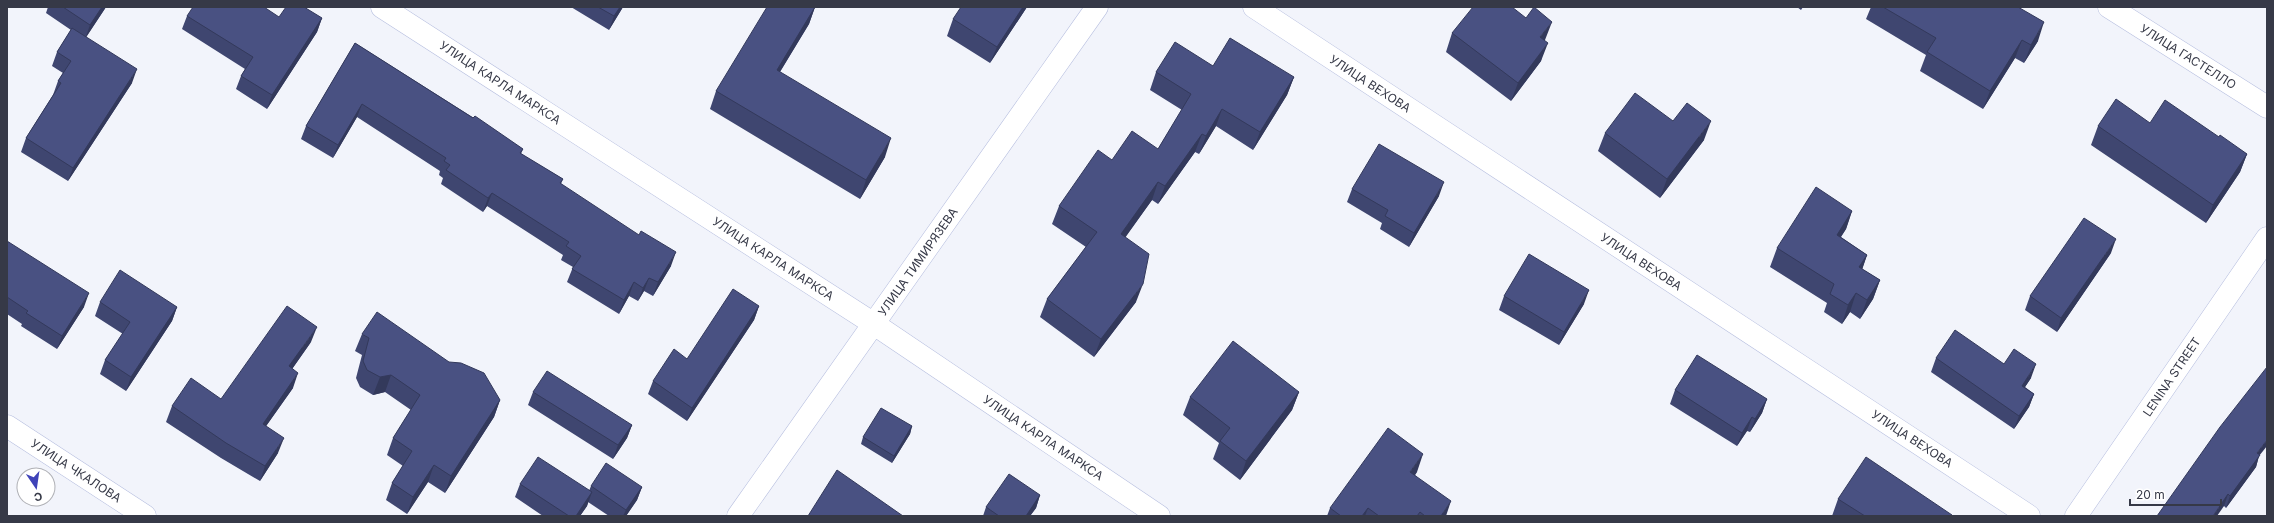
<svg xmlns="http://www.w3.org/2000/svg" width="2274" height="523" viewBox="0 0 2274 523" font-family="Inter,sans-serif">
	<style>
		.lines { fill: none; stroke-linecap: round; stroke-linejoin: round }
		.minor-casing { stroke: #b6bedf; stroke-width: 23 }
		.minor { stroke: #fff; stroke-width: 22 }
		.wall { fill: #3f4670 }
		.shaded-wall { fill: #33395b }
		.building { fill: #495182; stroke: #33395b }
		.labels { text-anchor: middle; stroke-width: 4; stroke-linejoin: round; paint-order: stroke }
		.street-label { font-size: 12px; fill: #363947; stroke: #fff }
	</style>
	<rect width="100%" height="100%" fill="#f2f4fb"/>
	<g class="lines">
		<defs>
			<path id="minor" d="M 382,7 L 874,324 L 1159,516
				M 1254,7 L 2029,516
				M 2109,7 L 2267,107
				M 7,426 L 145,516
				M 738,516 L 1097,7
				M 2076,516 L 2267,238"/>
		</defs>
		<use href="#minor" class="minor-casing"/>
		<use href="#minor" class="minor"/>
	</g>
	<path class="wall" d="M 48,7 L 106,7 L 86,37 L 132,83 L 68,181 L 21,152 L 26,138 L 53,95 L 58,81 L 63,73 L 52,66 L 57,52 L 71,30 L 46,13 Z
		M 571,7 L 623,7 L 609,30 Z
		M 815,7 L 809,24 L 780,72 L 885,157 L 860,199 L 710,109 L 716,91 Z
		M 1027,7 L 990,63 L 947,36 L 953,19 Z
		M 1797,7 L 1803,7 L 1801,10 Z
		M 1871,7 L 2018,7 L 2038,41 L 2024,63 L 2015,58 L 1983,109 L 1920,71 L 1926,55 L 1866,19 Z
		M 187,16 L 279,17 L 322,18 L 317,32 L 267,109 L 236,89 L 241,76 L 245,69 L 182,29 Z
		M 1452,33 L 1545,41 L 1541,61 L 1511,101 L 1446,52 Z
		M 355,43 L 523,149 L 521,154 L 563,179 L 561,184 L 671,266 L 653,296 L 644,291 L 638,301 L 629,296 L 619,314 L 567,282 L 573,267 L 561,260 L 563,255 L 487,206 L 483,212 L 441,184 L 443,178 L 439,175 L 440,171 L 357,117 L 333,158 L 301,139 L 306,126 Z
		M 1213,66 L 1294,77 L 1287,95 L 1253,150 L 1216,126 L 1199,154 L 1195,152 L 1158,204 L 1152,200 L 1125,237 L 1136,302 L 1094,357 L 1040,317 L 1047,299 L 1086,247 L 1052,224 L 1059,206 L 1112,160 L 1158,149 L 1182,110 L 1150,90 L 1156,72 Z
		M 1673,121 L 1704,140 L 1660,198 L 1598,151 L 1605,133 Z
		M 2150,123 L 2219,137 L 2247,154 L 2240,172 L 2206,223 L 2091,145 L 2098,126 Z
		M 1352,189 L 1439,196 L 1409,247 L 1380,229 L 1382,223 L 1347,202 Z
		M 1852,211 L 1846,229 L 1841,237 L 1867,255 L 1862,269 L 1880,280 L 1873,299 L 1860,319 L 1850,312 L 1842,324 L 1824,312 L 1827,303 L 1770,267 L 1777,248 Z
		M 7,241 L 84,307 L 57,349 L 21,326 L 22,324 L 7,314 Z
		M 2111,253 L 2057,332 L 2025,310 L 2030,296 Z
		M 1504,296 L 1584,304 L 1559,345 L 1499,310 Z
		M 100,302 L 177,307 L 172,321 L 126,391 L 100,374 L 105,360 L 123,334 L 95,316 Z
		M 759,306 L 754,320 L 687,421 L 648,394 L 653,381 L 687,359 Z
		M 362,334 L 500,400 L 494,417 L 445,493 L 428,482 L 407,514 L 386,500 L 392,483 L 403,466 L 387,455 L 393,438 L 411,410 L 385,392 L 373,395 L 360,387 L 356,378 L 362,355 L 355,351 Z
		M 311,342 L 292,369 L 293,388 L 266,426 L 278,453 L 260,481 L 221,458 L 166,422 L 172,406 L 221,399 Z
		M 1936,358 L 2004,364 L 2031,378 L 2025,387 L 2034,394 L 2029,407 L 2014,429 L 1931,372 Z
		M 1675,390 L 1767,399 L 1762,413 L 1750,432 L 1747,431 L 1737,446 L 1670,404 Z
		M 533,392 L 632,425 L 627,438 L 613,459 L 528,405 Z
		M 1299,392 L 1292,410 L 1240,480 L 1213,459 L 1219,443 L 1183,415 L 1190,397 Z
		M 912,426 L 910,434 L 892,463 L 861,444 L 863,437 Z
		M 2259,456 L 2256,467 L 2226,508 L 2224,506 L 2157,516 Z
		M 1417,472 L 1415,475 L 1446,516 L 1327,516 L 1330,508 Z
		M 520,484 L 589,491 L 591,486 L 642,487 L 637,500 L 626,516 L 609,516 L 588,502 L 587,506 L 580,516 L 543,516 L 515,497 Z
		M 1040,495 L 1036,508 L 1030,516 L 983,516 L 986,507 Z
		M 1838,499 L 1952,516 L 1832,516 Z"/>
	<path class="shaded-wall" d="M 102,7 L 106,7 L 85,39 L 90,25 Z
		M 620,7 L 623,7 L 609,30 L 614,16 Z
		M 815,7 L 809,24 L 770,88 L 777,70 Z
		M 1023,7 L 1027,7 L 990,63 L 997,47 Z
		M 322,18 L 317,32 L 267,109 L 272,95 Z
		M 1552,22 L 1545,40 L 1534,55 L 1540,37 Z
		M 2044,22 L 2038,41 L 2024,63 L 2031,45 Z
		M 2022,40 L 2015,58 L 1983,109 L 1990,91 Z
		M 1548,43 L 1541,61 L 1511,101 L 1518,83 Z
		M 137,69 L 132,83 L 68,181 L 73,168 Z
		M 1294,77 L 1287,95 L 1253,150 L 1260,132 Z
		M 362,104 L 357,117 L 333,158 L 338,145 Z
		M 1222,109 L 1216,126 L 1199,154 L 1206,136 Z
		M 1711,121 L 1704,140 L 1660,198 L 1667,179 Z
		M 1202,134 L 1195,152 L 1158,204 L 1165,186 Z
		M 891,138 L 885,157 L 860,199 L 866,180 Z
		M 2247,154 L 2240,172 L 2206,223 L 2213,205 Z
		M 1158,182 L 1152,200 L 1115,252 L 1121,234 Z
		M 1444,182 L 1439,196 L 1409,247 L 1414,233 Z
		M 492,193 L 487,206 L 483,212 L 488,198 Z
		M 1852,211 L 1846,229 L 1830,253 L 1837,235 Z
		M 2116,239 L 2111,253 L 2057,332 L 2061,318 Z
		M 676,252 L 671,266 L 653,296 L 658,282 Z
		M 1867,255 L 1861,273 L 1859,267 Z
		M 649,278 L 644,291 L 638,301 L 643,288 Z
		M 1880,280 L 1873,299 L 1860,319 L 1867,300 Z
		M 634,282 L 629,296 L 619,314 L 624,300 Z
		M 1143,284 L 1136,302 L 1094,357 L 1101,339 Z
		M 1589,290 L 1584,304 L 1559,345 L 1564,332 Z
		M 89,293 L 84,307 L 57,349 L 62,336 Z
		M 1856,293 L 1850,312 L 1842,324 L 1848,305 Z
		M 759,306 L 754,320 L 687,421 L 692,408 Z
		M 177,307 L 172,321 L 126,391 L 131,377 Z
		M 317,327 L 311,342 L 283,382 L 289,366 Z
		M 2036,364 L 2031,378 L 2017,399 L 2022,386 Z
		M 298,373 L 293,388 L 257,439 L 263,424 Z
		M 391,375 L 385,392 L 373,395 L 380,377 Z
		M 1299,392 L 1292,410 L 1240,480 L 1246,461 Z
		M 2034,394 L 2029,407 L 2014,429 L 2019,416 Z
		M 1767,399 L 1762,413 L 1750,432 L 1755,419 Z
		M 500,400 L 494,417 L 445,493 L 451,476 Z
		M 1752,417 L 1747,431 L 1737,446 L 1742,433 Z
		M 632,425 L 627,438 L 613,459 L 618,445 Z
		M 912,426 L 910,434 L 892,463 L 894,456 Z
		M 284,438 L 278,453 L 260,481 L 265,466 Z
		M 2267,440 L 2267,446 L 2259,456 L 2256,467 L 2226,508 L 2230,496 L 2257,453 Z
		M 1423,454 L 1417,472 L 1404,490 L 1410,472 Z
		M 434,465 L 428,482 L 407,514 L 413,497 Z
		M 642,487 L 637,500 L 626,516 L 623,516 L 626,510 Z
		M 592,492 L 587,506 L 580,516 L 576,516 Z
		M 2228,494 L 2224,506 L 2217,516 L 2213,516 Z
		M 1040,495 L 1036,508 L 1030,516 L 1026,516 Z
		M 1451,501 L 1446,516 L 1441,516 Z
		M 1368,508 L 1365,516 L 1362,516 Z"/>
	<path class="building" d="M 63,7 L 102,7 L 90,25 Z
		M 193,7 L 264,7 L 279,17 L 286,7 L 304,7 L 322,18 L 272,95 L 241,76 L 253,57 L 187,16 Z
		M 598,7 L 620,7 L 614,16 Z
		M 767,7 L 815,7 L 777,70 L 891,138 L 866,180 L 716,91 Z
		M 961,7 L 1023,7 L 997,47 L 953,19 Z
		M 1473,7 L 1512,7 L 1526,18 L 1534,7 L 1552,22 L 1540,37 L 1548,43 L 1518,83 L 1452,33 Z
		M 1883,7 L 2018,7 L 2044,22 L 2031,45 L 2022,40 L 1990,91 L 1927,52 L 1936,38 Z
		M 72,28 L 137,69 L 73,168 L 26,138 L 61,83 L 58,81 L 71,61 L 57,52 Z
		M 1230,38 L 1294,77 L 1260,132 L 1222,109 L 1206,136 L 1202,134 L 1165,186 L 1158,182 L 1121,234 L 1149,254 L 1143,284 L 1101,339 L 1047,299 L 1097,232 L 1059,206 L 1098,150 L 1112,160 L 1132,131 L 1158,149 L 1191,94 L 1156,72 L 1175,42 L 1213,66 Z
		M 355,43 L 473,118 L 475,116 L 523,149 L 520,153 L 563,179 L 560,183 L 639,235 L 641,231 L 676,252 L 658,282 L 649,278 L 643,288 L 634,282 L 624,300 L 572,269 L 581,256 L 566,246 L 569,242 L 492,193 L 488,198 L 446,170 L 450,165 L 444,161 L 446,158 L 362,104 L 338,145 L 306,126 Z
		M 1635,93 L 1673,121 L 1687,103 L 1711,121 L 1667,179 L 1605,133 Z
		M 2116,99 L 2150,123 L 2165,100 L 2219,137 L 2220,135 L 2247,154 L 2213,205 L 2098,126 Z
		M 1379,144 L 1444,182 L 1414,233 L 1385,216 L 1388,210 L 1352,189 Z
		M 1816,187 L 1852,211 L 1837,235 L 1867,255 L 1859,267 L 1880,280 L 1867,300 L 1856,293 L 1848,305 L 1830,294 L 1834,284 L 1777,248 Z
		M 2084,218 L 2116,239 L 2061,318 L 2030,296 Z
		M 7,241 L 89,293 L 62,336 L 26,313 L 28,311 L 7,297 Z
		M 1529,254 L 1589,290 L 1564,332 L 1504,296 Z
		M 120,270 L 177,307 L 131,377 L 105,360 L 130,322 L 100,302 Z
		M 733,289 L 759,306 L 692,408 L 653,381 L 674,349 L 687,359 Z
		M 287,306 L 317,327 L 289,366 L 298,373 L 263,424 L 284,438 L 265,466 L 226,443 L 172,406 L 191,378 L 221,399 Z
		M 377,312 L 449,362 L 461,363 L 484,373 L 500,400 L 451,476 L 434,465 L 413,497 L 392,483 L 412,451 L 393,438 L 420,395 L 391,375 L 380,377 L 367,370 L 363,361 L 369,338 L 362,334 Z
		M 1955,330 L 2004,364 L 2014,349 L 2036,364 L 2022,386 L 2034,394 L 2019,416 L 1936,358 Z
		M 1233,341 L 1299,392 L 1246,461 L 1220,441 L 1230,428 L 1190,397 Z
		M 1697,355 L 1767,399 L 1755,419 L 1752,417 L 1742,433 L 1675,390 Z
		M 2267,367 L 2267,440 L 2257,453 L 2260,455 L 2230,496 L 2228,494 L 2213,516 L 2157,516 L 2220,427 Z
		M 547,371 L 632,425 L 618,445 L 533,392 Z
		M 881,408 L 912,426 L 894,456 L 863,437 Z
		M 1388,428 L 1423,454 L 1410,472 L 1451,501 L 1441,516 L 1425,516 L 1420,512 L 1417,516 L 1379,516 L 1368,508 L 1362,516 L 1341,516 L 1330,508 Z
		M 538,457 L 592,492 L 576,516 L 569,516 L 520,484 Z
		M 1866,457 L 1952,515 L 1952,516 L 1865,516 L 1838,499 Z
		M 606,463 L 642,487 L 626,510 L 591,486 Z
		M 837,470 L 903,516 L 808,516 Z
		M 1009,474 L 1040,495 L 1026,516 L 999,516 L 986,507 Z"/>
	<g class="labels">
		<g class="street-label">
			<text transform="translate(2188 57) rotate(32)" y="4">УЛИЦА ГАСТЕЛЛО</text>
			<text transform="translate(500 83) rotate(33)" y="4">УЛИЦА КАРЛА МАРКСА</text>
			<text transform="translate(1370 84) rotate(33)" y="4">УЛИЦА ВЕХОВА</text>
			<text transform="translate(773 259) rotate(33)" y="4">УЛИЦА КАРЛА МАРКСА</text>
			<text transform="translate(918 262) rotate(-55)" y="4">УЛИЦА ТИМИРЯЗЕВА</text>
			<text transform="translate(1641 262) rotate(33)" y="4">УЛИЦА ВЕХОВА</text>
			<text transform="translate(2172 377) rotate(-56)" y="4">LENINA STREET</text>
			<text transform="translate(1043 438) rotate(34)" y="4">УЛИЦА КАРЛА МАРКСА</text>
			<text transform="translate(1912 439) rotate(33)" y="4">УЛИЦА ВЕХОВА</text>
			<text transform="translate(76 471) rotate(33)" y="4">УЛИЦА ЧКАЛОВА</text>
		</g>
	</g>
	<rect width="2274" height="523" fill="none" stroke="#363947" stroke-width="16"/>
	<g transform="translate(36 487) rotate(167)"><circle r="19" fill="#ffffff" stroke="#afb0b5"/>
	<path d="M0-3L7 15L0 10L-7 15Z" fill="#3f43b8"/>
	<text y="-6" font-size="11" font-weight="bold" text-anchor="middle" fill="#363947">С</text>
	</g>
	<path d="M2130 499v6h91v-6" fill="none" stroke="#363947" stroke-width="2"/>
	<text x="2136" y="499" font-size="12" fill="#363947" stroke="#ffffff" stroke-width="3" paint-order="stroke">20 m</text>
</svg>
